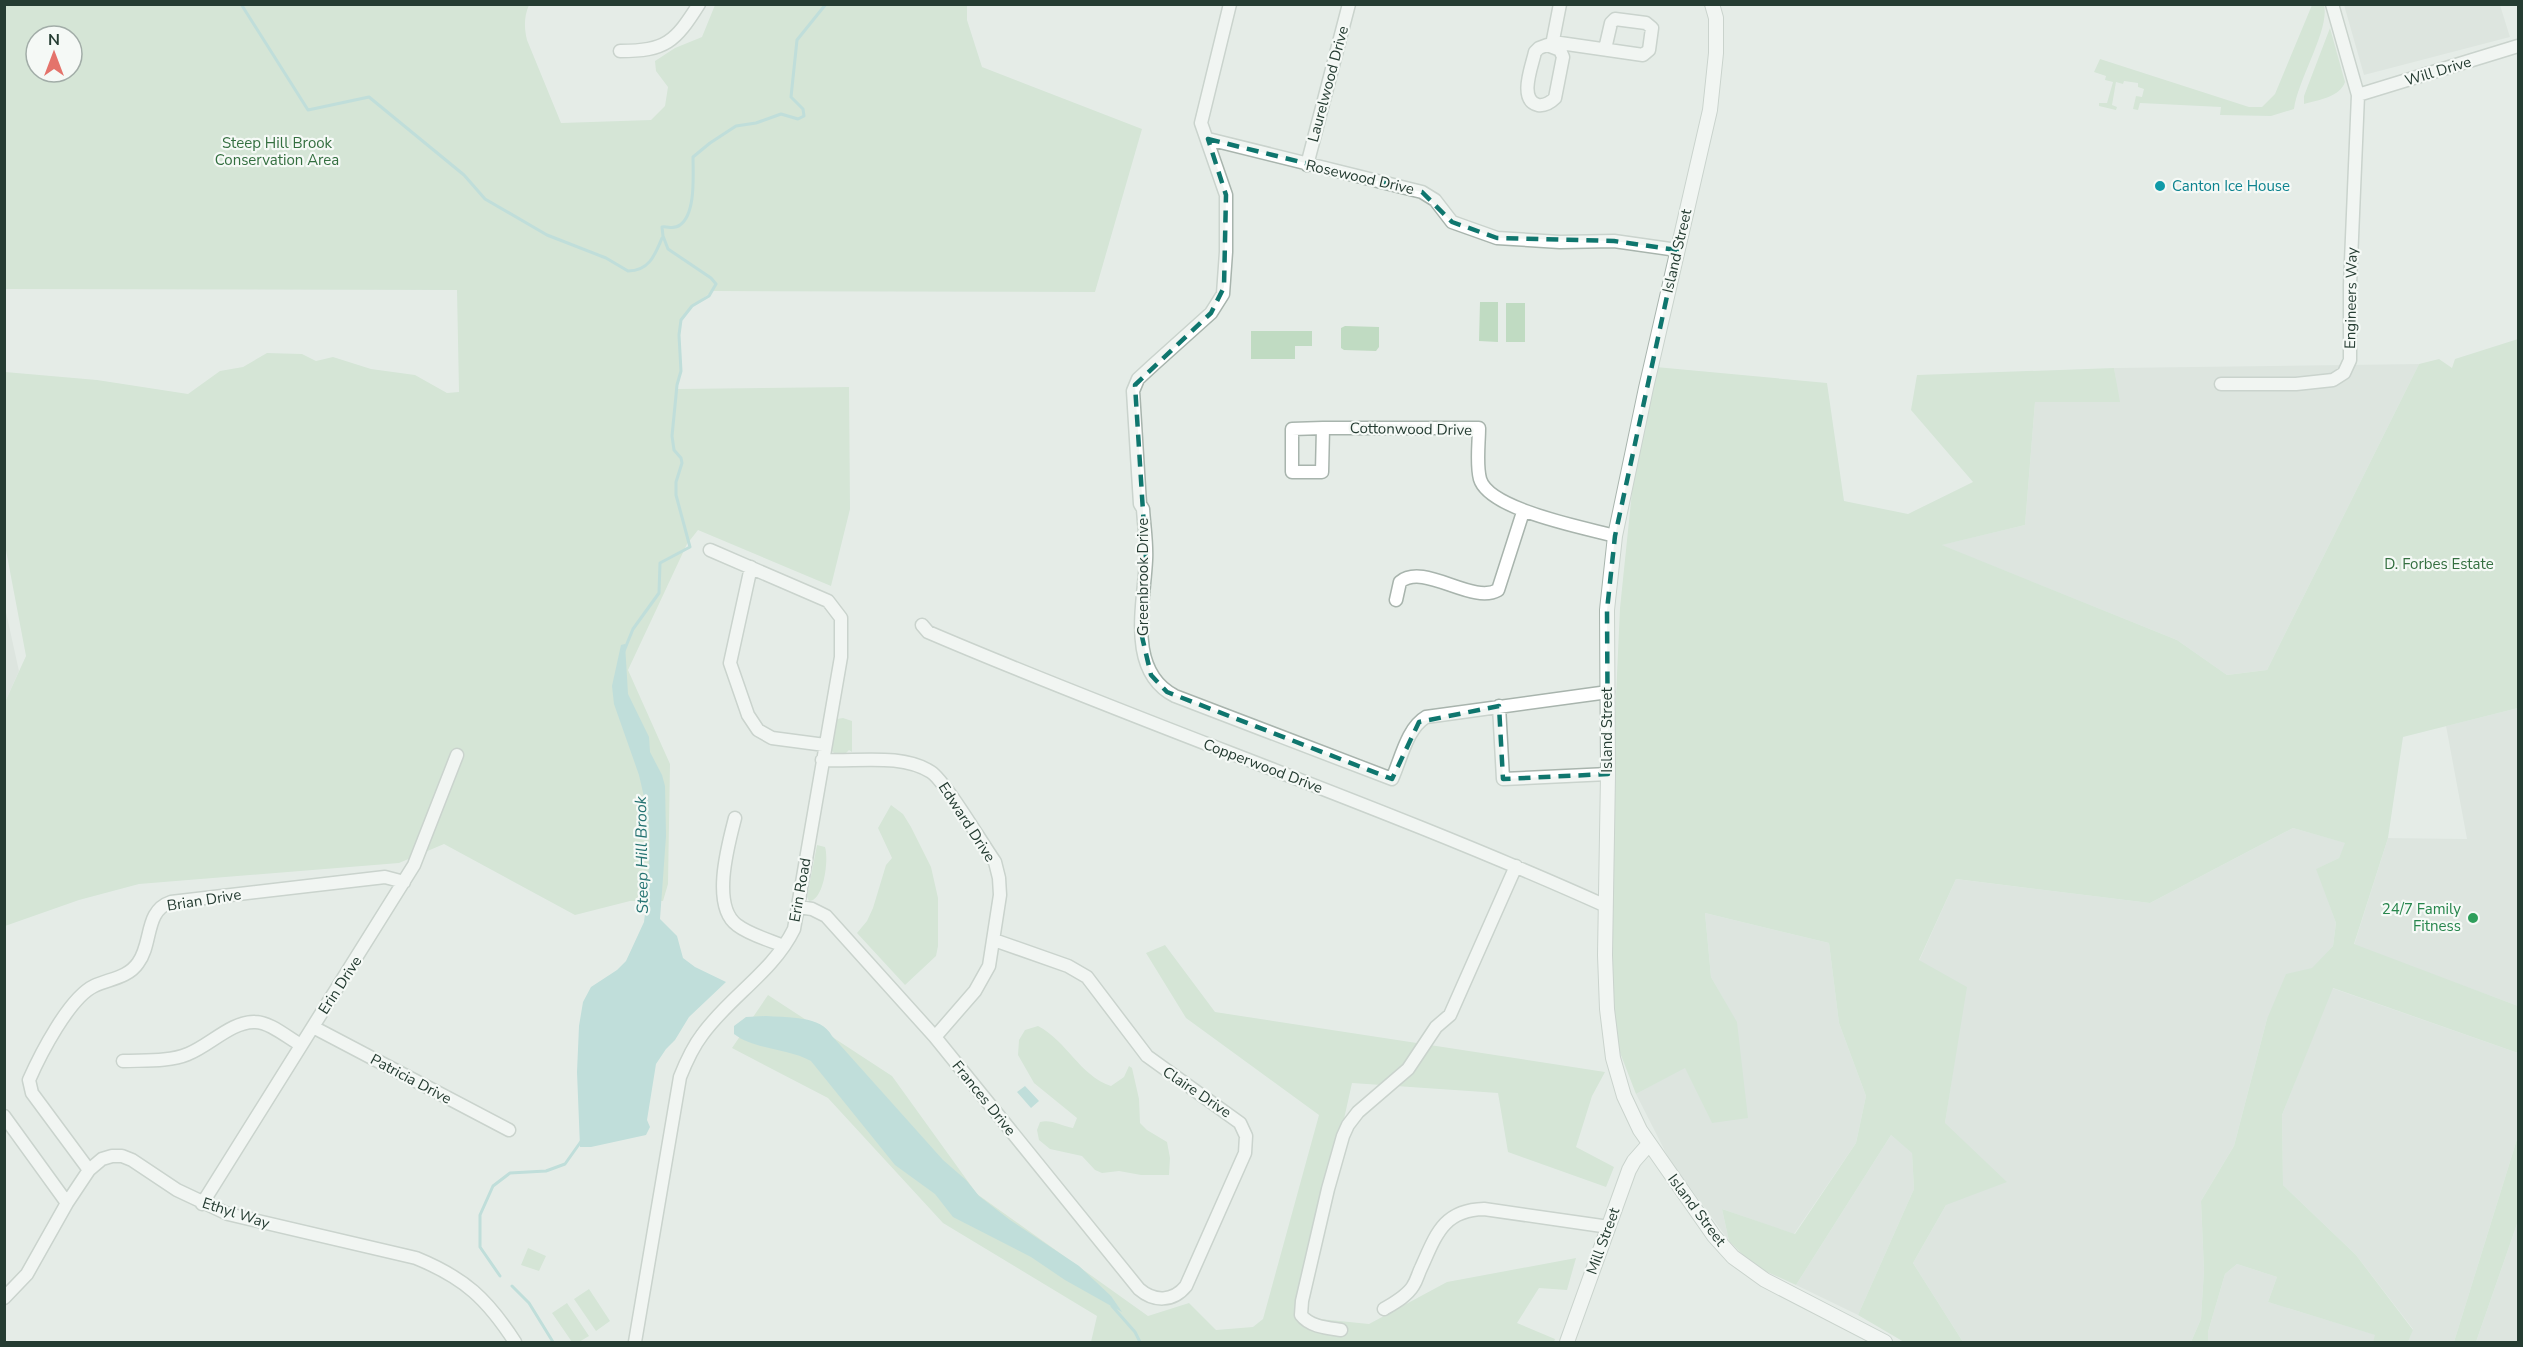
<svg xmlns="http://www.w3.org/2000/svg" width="2523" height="1347" viewBox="0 0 2523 1347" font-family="'Nunito Sans',sans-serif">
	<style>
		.built { fill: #d3dcd6 }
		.green { fill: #c0dbc2; fill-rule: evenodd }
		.water { fill: #92ccca }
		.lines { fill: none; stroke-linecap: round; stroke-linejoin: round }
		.stream { stroke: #92ccca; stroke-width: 3 }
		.minor-casing { stroke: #a8b4ad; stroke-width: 15 }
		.tertiary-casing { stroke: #a8b4ad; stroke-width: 16 }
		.minor { stroke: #fff; stroke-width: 12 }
		.tertiary { stroke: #fff; stroke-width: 14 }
		.marked { fill: none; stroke: #0f766e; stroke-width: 4.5; stroke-dasharray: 12 8; stroke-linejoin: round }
		.culture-dot { fill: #0f9aa8; stroke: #f5f9f6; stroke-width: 2 }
		.leisure-dot { fill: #2e9e5b; stroke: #f5f9f6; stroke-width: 2 }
		.labels { text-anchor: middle; stroke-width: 4.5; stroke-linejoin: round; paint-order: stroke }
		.street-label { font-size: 15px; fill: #253c32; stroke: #f5f9f6 }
		.park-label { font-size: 15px; fill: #346f40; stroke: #f5f9f6 }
		.culture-label { font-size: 15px; fill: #0d838f; stroke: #f5f9f6; text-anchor: start }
		.leisure-label { font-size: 15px; fill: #27864d; stroke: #f5f9f6; text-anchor: end }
		.water-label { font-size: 16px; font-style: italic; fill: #257372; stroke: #f5f9f6 }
	</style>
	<rect width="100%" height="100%" fill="#e5ece7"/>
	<path class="built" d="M 2344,5 L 2500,5 L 2510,37 L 2364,75 Z
		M 2419,364 L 2267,670 L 2227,675 L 2177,640 L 1941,545 L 2025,525 L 2035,402 L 2119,402 L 2114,368 Z
		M 4,603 L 19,671 L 5,702 L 4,702 Z
		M 2518,708 L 2518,1006 L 2354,945 L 2388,838 L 2467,839 L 2446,726 Z
		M 2293,828 L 2346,843 L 2339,858 L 2317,869 L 2336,923 L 2333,946 L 2267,1019 L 2234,1146 L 2201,1201 L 2204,1270 L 2201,1319 L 2191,1342 L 1963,1342 L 1913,1263 L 1946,1205 L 1945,1123 L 1966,987 L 1919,961 L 1956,879 L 2150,903 Z
		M 1705,913 L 1829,943 L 1839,1023 L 1866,1096 L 1856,1143 L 1794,1234 L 1722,1209 L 1729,1241 L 1669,1159 L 1636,1094 L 1685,1067 L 1712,1122 L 1737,1023 L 1711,977 Z
		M 2332,988 L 2518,1053 L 2518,1136 L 2454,1342 L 2408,1342 L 2413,1329 L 2356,1255 L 2283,1185 L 2282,1115 Z
		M 1891,1135 L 1912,1152 L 1914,1189 L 1858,1315 L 1796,1285 Z
		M 2518,1221 L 2518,1342 L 2476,1342 Z
		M 2237,1264 L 2277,1277 L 2268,1302 L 2376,1335 L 2373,1342 L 2208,1342 L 2208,1332 L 2225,1274 Z"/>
	<path class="green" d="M 4,5 L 529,5 C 524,16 524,28 527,40 L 561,123 L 651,120 L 665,106 L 668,87 L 656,71 L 655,61 L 675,48 L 702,37 L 715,5 L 967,5 L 967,20 L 982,67 L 1142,129 L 1095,292 L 713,291 L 692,306 L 681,320 L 679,335 L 681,371 L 677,389 L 849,387 L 850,509 L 831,586 L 698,530 L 687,544 L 628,670 L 670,764 L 668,884 L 663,901 L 630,901 L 575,915 L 444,844 L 399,863 L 139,884 L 79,900 L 5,926 L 5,702 L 26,656 L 5,545 L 5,372 L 97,380 L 188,394 L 220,371 L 243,367 L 267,353 L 302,354 L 316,361 L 333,357 L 371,369 L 415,375 L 447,393 L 459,392 L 457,290 L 5,289 ZM 36,36 L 72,36 L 72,72 L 36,72 Z
		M 2312,5 L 2324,5 C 2330,29 2298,79 2294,109 L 2271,116 L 2220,115 L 2221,107 L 2140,103 L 2138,110 L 2133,109 L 2136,96 L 2142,97 L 2144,89 L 2138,87 L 2138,83 L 2124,81 L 2123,84 L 2116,82 L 2112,105 L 2117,107 L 2116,110 L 2099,106 L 2099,103 L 2107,103 L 2113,82 L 2105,80 L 2106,76 L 2094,72 L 2100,59 L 2249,107 L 2262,107 L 2275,94 Z
		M 2330,28 L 2345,82 C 2340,97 2318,100 2304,104 L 2304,96 Z
		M 1480,302 L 1498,302 L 1498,342 L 1479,341 Z
		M 1506,303 L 1525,303 L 1525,342 L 1506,342 Z
		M 1345,326 L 1379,327 L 1379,347 L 1376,351 L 1344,350 L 1341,348 L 1341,328 Z
		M 1251,331 L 1312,331 L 1312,346 L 1295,346 L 1295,359 L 1251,359 Z
		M 2518,339 L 2518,708 L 2403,737 L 2388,838 L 2354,944 L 2518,1006 L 2518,1053 L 2333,988 L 2282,1115 L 2283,1185 L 2356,1255 L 2413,1330 L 2408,1342 L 2373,1342 L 2375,1335 L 2268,1302 L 2277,1277 L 2237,1264 L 2225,1274 L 2208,1332 L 2208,1342 L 2191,1342 L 2201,1319 L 2204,1270 L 2201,1201 L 2234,1146 L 2267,1019 L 2286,974 L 2312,968 L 2333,946 L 2336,923 L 2316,869 L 2339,858 L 2345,843 L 2293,828 L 2150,903 L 1956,879 L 1919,960 L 1967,987 L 1945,1123 L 2007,1182 L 1946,1205 L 1913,1263 L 1963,1342 L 1904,1342 L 1858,1315 L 1914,1189 L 1912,1153 L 1891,1135 L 1796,1285 L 1754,1266 L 1729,1241 L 1722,1209 L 1795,1234 L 1856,1143 L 1866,1096 L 1839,1023 L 1829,943 L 1705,913 L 1711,977 L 1737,1022 L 1748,1118 L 1712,1123 L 1685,1068 L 1636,1094 L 1602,1006 L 1620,608 L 1645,366 L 1827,383 L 1844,501 L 1908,514 L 1973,482 L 1911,410 L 1917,375 L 2114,368 L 2120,402 L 2035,402 L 2025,525 L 1942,545 L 2177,640 L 2227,675 L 2267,670 L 2419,364 L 2439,359 L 2452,368 L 2455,359 Z
		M 843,718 L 852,721 L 852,752 L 849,750 L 846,753 L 848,756 L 835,754 L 831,750 L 836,721 L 837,719 Z
		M 891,805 L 903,814 L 911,827 L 931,867 L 938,898 L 938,946 L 936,956 L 905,985 L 857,933 L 867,921 L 873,908 L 886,865 L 892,858 L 878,828 Z
		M 817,845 L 825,847 C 829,859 824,901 809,901 L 807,897 Z
		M 1165,945 L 1215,1012 L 1605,1072 L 1592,1096 L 1576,1147 L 1614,1167 L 1606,1187 L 1508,1152 L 1498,1093 L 1352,1083 L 1300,1317 L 1369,1324 L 1447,1282 L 1576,1258 L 1567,1290 L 1539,1288 L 1517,1323 L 1555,1339 L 1554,1342 L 1091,1342 L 1097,1316 L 943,1223 L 828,1098 L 732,1048 L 768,995 L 892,1076 L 977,1194 L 1148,1316 L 1189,1303 L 1216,1330 L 1253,1327 L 1263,1319 L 1319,1115 L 1186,1018 L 1146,953 Z
		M 1038,1026 C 1067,1041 1079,1075 1111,1086 L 1124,1077 L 1129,1066 L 1132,1068 L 1139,1099 L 1140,1123 L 1147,1130 L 1167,1142 L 1170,1158 L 1169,1175 L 1141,1175 L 1119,1171 L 1102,1173 L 1095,1170 L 1082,1156 L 1050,1149 L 1039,1140 L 1037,1130 L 1040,1122 C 1051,1119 1062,1126 1073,1128 L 1077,1118 L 1034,1083 L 1018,1055 L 1019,1040 L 1025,1030 Z
		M 2518,1136 L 2518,1221 L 2476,1342 L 2454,1342 Z
		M 528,1248 L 546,1256 L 539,1271 L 521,1265 Z
		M 589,1289 L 610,1321 L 596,1331 L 574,1299 Z
		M 567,1303 L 589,1336 L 579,1342 L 572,1342 L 552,1313 Z"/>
	<path class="water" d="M 625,644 L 628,694 L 649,737 L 650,752 L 662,775 L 665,786 L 666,836 L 660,919 L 677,936 L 683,958 L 695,967 L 726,982 L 689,1017 L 675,1040 L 666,1049 L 656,1064 L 647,1120 L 650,1127 L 646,1135 L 591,1147 L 580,1147 L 577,1072 L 579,1026 L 583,1002 L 591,987 L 617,970 L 626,961 L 644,922 L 648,889 L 650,835 L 648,814 L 639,775 L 614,704 L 612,686 L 621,645 Z
		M 766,1016 C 788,1018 821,1015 832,1036 L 943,1160 L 966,1180 L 979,1196 L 1010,1220 L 1079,1266 L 1111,1296 L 1122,1312 L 1065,1280 L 1031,1257 L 953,1217 L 935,1194 L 895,1165 L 811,1061 C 787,1048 755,1050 734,1034 L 734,1026 L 746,1017 Z
		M 1025,1086 L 1039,1101 L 1031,1108 L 1017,1092 Z"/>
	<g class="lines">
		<path class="stream" d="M 241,4 L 308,110 L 369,97 L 464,175 L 485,199 L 547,235 L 606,258 L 628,271 C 649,271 655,255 662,238
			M 624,651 L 633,629 L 659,593 L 660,563 L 690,547 L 676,495 L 676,482 L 682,463 L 681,458 L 674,450 L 672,436 L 677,385 L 681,371 L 679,335 L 681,320 L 692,306 L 709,296 L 716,284 L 711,278 L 668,249 L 663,236 L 662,227 C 668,226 674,230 680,225 C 696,214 693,175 693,157 L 710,143 L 736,126 L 756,123 L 781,114 L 798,119 L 804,116 L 803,109 L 791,97 L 797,40 L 826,4
			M 500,1276 L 480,1247 L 480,1215 L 493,1186 L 510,1173 L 546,1171 L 565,1164 L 582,1140
			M 512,1286 L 529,1303 L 553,1342
			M 1112,1306 L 1135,1332 L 1140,1342"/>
		<defs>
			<path id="minor" d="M 1230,4 L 1201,123 L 1226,195 L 1226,252 L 1223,294 L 1211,313 L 1152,366 L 1138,379 L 1133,391 L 1140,504 L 1143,509 C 1144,526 1147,543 1146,560 C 1144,604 1126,671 1175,696 L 1392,779 C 1401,759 1407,728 1426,717 L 1608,692
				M 1553,42 L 1643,55 L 1649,50 L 1652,28 L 1646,23 L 1615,19 L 1611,23 L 1605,49
				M 1547,45 L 1560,50 L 1563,57 L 1555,98 C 1550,103 1545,106 1538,105 C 1518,100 1532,66 1535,52 L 1539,48 Z
				M 1552,45 L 1560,4
				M 620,51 C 666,51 675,42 699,4
				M 2358,95 L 2518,46
				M 1208,139 L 1422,192 L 1435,200 L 1452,222 L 1497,238 L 1560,242 L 1614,241 L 1677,250
				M 1307,165 L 1349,4
				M 2221,384 L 2296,384 L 2333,380 L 2344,373 L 2350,360 L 2350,285 L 2358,95 L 2332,4
				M 1323,428 L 1292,429 L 1292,472 L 1322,472 L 1323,428 L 1479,428 C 1479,443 1476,464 1480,479 C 1489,510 1586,528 1615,536
				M 751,567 L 730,663 L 748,715 L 758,730 L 772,738 L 825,745
				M 1396,600 L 1400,582 C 1424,562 1472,605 1498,590 L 1523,512
				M 922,625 L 928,632 C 1152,728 1384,806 1606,906
				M 1499,706 L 1503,779 L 1608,774
				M 822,760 C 857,762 901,753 931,772 C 945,781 983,845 995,862 L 999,878 L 1000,895 L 989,966 L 975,991 L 935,1037
				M 735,818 C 728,845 711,906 737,925 C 750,935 769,940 784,946
				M 799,907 L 812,909 L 826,916 L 935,1037 L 1139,1289 C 1154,1302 1173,1302 1186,1286 L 1245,1153 L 1246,1136 L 1240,1123 L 1147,1056 L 1087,977 L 1068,966 L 994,940
				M 313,1027 L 509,1130
				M 123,1061 C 144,1060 169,1062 188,1054 C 209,1046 232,1021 255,1022 C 270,1022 288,1038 301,1045
				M 4,1116 L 67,1203
				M 89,1170 L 32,1093 L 29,1080 C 40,1055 69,998 94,986 C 108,979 128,978 138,963 C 153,943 144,911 171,902 L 385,877 L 404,882
				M 202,1204 L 414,865 L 457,755
				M 4,1298 L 27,1274 L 67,1203 L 89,1170 L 102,1159 L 112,1156 L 122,1156 L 132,1160 L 177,1190 L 228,1214 L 416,1258 C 465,1278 487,1299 515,1342
				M 1384,1309 C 1394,1303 1407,1296 1413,1286 C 1417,1280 1418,1274 1421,1268 C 1436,1235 1443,1210 1484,1209 L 1609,1227
				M 1341,1330 C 1328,1328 1310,1327 1301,1315 L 1302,1301 L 1328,1189 L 1343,1136 L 1348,1125 L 1358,1112 L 1408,1069 L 1436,1027 L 1450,1015 L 1516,866
				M 635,1342 L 680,1077 C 686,1062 692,1048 702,1035 C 729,997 773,972 794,929 L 841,657 L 841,618 L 828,601 L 710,550"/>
			<path id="tertiary" d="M 1712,4 L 1716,18 L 1716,53 L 1710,110 L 1646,388 L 1615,536 L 1607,610 L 1608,774 L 1605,955 L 1607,1009 L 1613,1058 L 1624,1096 L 1640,1130 L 1714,1236 L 1733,1257 L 1765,1280 L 1885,1342
				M 1567,1342 L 1629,1170 L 1634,1161 L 1649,1144"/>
		</defs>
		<use href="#minor" class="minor-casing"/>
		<use href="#tertiary" class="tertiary-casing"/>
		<use href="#minor" class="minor"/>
		<use href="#tertiary" class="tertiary"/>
	</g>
	<path d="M0 0H2523V1347H0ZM 1208,139 L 1422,192 L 1452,222 L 1497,238 L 1614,241 L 1677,250 L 1615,536 L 1607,610 L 1608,774 L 1503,779 L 1499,706 L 1419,722 L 1392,779 L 1167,692 L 1151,675 L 1140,628 L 1146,559 L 1135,385 L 1211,313 L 1224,287 L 1226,195 Z" fill="#e5ece7" fill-opacity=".55" fill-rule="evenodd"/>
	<path class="marked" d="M 1208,139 L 1422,192 L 1452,222 L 1497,238 L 1614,241 L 1677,250 L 1615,536 L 1607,610 L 1608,774 L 1503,779 L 1499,706 L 1419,722 L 1392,779 L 1167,692 L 1151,675 L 1140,628 L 1146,559 L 1135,385 L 1211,313 L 1224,287 L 1226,195 Z"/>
	<circle class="culture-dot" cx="2160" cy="186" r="6"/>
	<circle class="leisure-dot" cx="2473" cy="918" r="6"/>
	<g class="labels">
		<g class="street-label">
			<text transform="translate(2438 71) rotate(-17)" y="5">Will Drive</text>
			<text transform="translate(1328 84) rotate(-75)" y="5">Laurelwood Drive</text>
			<text transform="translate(1360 177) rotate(13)" y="5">Rosewood Drive</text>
			<text transform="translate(1677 251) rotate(-77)" y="5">Island Street</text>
			<text transform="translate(2351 298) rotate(-89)" y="5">Engineers Way</text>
			<text transform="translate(1411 429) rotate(1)" y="5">Cottonwood Drive</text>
			<text transform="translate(1143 577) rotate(-90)" y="5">Greenbrook Drive</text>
			<text transform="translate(1607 730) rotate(-90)" y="5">Island Street</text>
			<text transform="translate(1263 766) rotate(21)" y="5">Copperwood Drive</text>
			<text transform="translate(967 822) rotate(57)" y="5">Edward Drive</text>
			<text transform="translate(800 890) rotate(-80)" y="5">Erin Road</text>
			<text transform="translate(204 900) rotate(-9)" y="5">Brian Drive</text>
			<text transform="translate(340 985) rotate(-57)" y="5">Erin Drive</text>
			<text transform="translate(411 1079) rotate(28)" y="5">Patricia Drive</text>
			<text transform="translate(1197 1092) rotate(34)" y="5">Claire Drive</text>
			<text transform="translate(984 1098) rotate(51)" y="5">Frances Drive</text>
			<text transform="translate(1697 1210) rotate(53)" y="5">Island Street</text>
			<text transform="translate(236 1213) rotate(18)" y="5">Ethyl Way</text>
			<text transform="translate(1603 1241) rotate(-70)" y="5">Mill Street</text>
		</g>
		<g class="park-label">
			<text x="277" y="148">Steep Hill Brook<tspan x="277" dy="17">Conservation Area</tspan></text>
			<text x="2439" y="569">D. Forbes Estate</text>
		</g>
		<g class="culture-label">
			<text x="2172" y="191">Canton Ice House</text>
		</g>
		<g class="leisure-label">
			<text x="2461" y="914">24/7 Family<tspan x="2461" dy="17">Fitness</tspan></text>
		</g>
		<g class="water-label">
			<text transform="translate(641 855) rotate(-91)" y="6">Steep Hill Brook</text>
		</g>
	</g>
	<rect width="2523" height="1347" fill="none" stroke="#253c32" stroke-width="12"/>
	<g transform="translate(54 54)"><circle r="28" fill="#f5f9f6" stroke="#a2ada8" stroke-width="1.5"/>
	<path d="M0-4.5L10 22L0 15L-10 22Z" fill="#e4736b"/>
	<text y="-9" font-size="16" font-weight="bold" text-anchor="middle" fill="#253c32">N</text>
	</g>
</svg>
